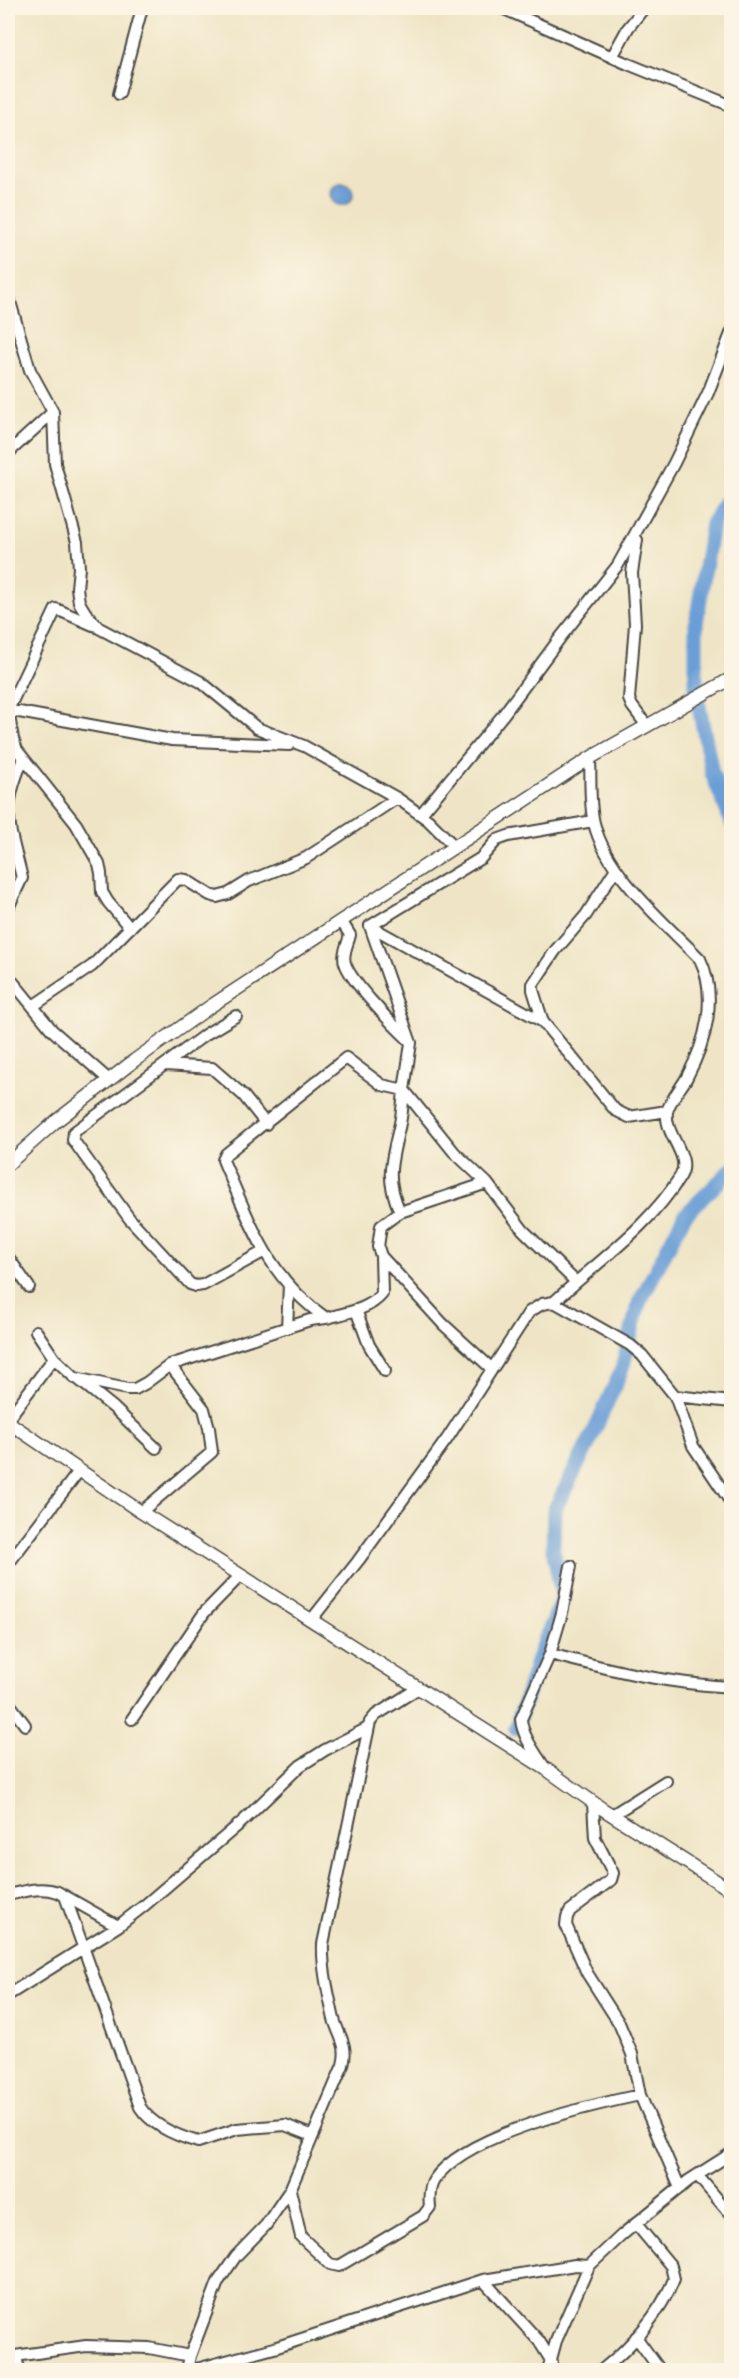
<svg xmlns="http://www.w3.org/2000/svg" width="739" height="2378" viewBox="0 0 739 2378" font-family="Caveat,sans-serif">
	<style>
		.water { fill: #6b9ed6; stroke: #4b6480; stroke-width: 1.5 }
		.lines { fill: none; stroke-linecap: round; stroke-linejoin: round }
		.river { stroke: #6b9ed6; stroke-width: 15 }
		.minor-casing { stroke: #484742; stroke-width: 14 }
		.tertiary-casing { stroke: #484742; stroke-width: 15 }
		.minor { stroke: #fff; stroke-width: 10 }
		.tertiary { stroke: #fff; stroke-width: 12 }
	</style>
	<rect width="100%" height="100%" fill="#fcf5e5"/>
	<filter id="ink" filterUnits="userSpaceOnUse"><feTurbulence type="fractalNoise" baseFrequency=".0167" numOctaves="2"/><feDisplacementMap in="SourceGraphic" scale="12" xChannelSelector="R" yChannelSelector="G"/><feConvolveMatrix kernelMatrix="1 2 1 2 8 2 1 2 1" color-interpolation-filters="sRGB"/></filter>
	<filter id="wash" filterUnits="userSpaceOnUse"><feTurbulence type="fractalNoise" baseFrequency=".008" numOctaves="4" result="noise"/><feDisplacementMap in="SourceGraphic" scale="24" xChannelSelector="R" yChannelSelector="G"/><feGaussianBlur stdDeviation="1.35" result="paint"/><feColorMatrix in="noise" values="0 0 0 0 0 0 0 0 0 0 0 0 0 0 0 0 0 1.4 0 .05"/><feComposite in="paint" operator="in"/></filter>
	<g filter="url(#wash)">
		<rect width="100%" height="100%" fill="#efe5c6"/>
		<path class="water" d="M331 194a11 11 0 1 1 22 0a11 11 0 1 1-22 0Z"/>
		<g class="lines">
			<path class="river" d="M 732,491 L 712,524 L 696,624 L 696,691 L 712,773 L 732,823
				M 516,1728 L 542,1647 L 563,1599 L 553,1549 L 554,1511 L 591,1438 L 622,1369 L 639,1303 L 684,1216 L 732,1169"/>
		</g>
	</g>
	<g filter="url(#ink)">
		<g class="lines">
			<defs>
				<path id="minor" d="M 502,8 L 628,64 L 732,106
					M 612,57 L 628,28 L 644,8
					M 119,94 L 142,8
					M 8,295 L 30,370 L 53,412 L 55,464 L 77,542 L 79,568 L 77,588 L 79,602 L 85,612 L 99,628 L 201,682 L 257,728 L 304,746 L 397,798 L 428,820 L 455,847
					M 8,453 L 53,412
					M 637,540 L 632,573 L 635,624 L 629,699 L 632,706 L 647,726
					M 93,625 L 56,609 L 8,710 L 13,739 L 17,750 L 76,824 L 99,864 L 101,873 L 102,892 L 108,902 L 130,928
					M 8,710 L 172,740 L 289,745
					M 421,814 L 503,715 L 560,638 L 618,565 L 674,463 L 708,393 L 732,331
					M 615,870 L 586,915 L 555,951 L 533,984 L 533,990 L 543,1022 L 615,1110 L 629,1117 L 667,1111
					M 8,908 L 22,878 C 9,824 0,813 23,759
					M 342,922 L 350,935 C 348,944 342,954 345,963 C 350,981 394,1026 409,1040
					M 370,926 L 543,1022
					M 8,976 L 52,1030 L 109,1080
					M 33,1006 L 92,966 L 178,879 L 186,880 L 210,895 L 217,897 L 228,894 L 249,881 L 306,858 L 397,798
					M 236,1016 L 206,1034 L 74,1132 L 73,1140 L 129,1218 L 190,1284 L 196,1286 L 203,1285 L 263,1252
					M 165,1065 L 212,1068 L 243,1095 L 266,1124
					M 400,1212 C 385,1178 391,1163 399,1128 C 402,1116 403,1103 404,1090 L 454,1152 L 487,1183
					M 381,1256 L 382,1294 C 369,1310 345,1313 326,1318 C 268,1278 252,1226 225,1165 L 223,1160 L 226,1154 L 346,1058 L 382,1085 L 404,1090 L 411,1043 L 370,926 L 481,858 L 497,840 L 508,836 L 593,821
					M 8,1257 L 29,1287
					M 554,1302 L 630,1345 L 642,1355 L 675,1396 L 693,1446 L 732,1504
					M 356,1310 L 369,1345 L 385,1371
					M 287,1328 L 289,1285
					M 54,1358 L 75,1378 L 127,1389 L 135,1389 L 146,1383 L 170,1365 L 310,1320 L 326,1318
					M 492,1369 L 443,1324 L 381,1256 L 378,1247 L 381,1226 L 400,1212 L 487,1183 L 523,1230 L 576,1282
					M 78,1379 L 114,1408 L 156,1448
					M 675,1396 L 732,1402
					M 8,1419 L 54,1358 L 36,1331
					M 141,1512 L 212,1452 L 209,1428 L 204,1409 L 170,1365
					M 8,1564 L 79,1471
					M 312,1619 L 358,1561 L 447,1439 L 529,1312 L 542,1304 L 554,1302 C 597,1262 649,1227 680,1177 C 693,1156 664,1136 667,1112 C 669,1101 682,1087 687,1077 C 706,1042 718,996 700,959 C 664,922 606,874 594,823 C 589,803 591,779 590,758
					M 550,1654 L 562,1613 L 571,1566
					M 8,1702 L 25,1725
					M 132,1719 L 204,1613 L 241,1575
					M 545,1768 C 536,1754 522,1736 521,1719 L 550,1654 C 611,1670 669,1684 732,1687
					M 593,1803 L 595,1838 L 613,1873 L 611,1880 L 570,1911 L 567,1917 L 566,1925 L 587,1973 L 619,2023 L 632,2054 L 640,2095 L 680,2188
					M 612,1815 L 666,1781
					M 8,1895 C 25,1891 41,1886 58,1892 L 118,1926
					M 65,1896 L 140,2107 C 152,2126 177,2136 198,2142 L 237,2129 L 285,2125 L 313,2136
					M 8,1995 L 118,1926 L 145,1905 L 243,1821 L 300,1766 L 325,1750 L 368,1728
					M 697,2175 L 732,2216
					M 290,2190 L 301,2237 L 330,2264 L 339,2266 L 423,2216 L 430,2207 C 429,2198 429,2188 434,2180 C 465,2134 588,2106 640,2095
					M 483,2280 L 539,2341 L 552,2362
					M 636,2337 L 660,2370
					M 16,2356 L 19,2370
					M 8,2357 L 86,2346 L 149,2348 L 190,2356
					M 187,2370 L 190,2356 L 218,2282 L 236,2256 L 266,2225 L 290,2190 L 343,2065 C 349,2043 337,2035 333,2015 C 328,1992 322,1967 323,1944 L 370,1722 L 376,1715 L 417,1689
					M 193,2370 L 274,2348 L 483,2280 L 575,2265 L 589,2266
					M 548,2370 L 556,2341 L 589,2266 L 623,2234 L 688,2181 L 732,2153
					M 602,2370 C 631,2347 660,2314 674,2279 L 671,2266 L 636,2224"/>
				<path id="tertiary" d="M 8,1164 L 55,1122 L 135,1060 L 211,1006 L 590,758 L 732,678
					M 8,1422 L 141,1512 L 546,1769 L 601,1808 L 732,1891"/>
			</defs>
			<use href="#minor" class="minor-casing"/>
			<use href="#tertiary" class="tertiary-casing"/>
			<use href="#minor" class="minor"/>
			<use href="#tertiary" class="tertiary"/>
		</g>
	</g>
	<rect width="739" height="2378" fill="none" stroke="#fcf5e5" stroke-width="30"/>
</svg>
